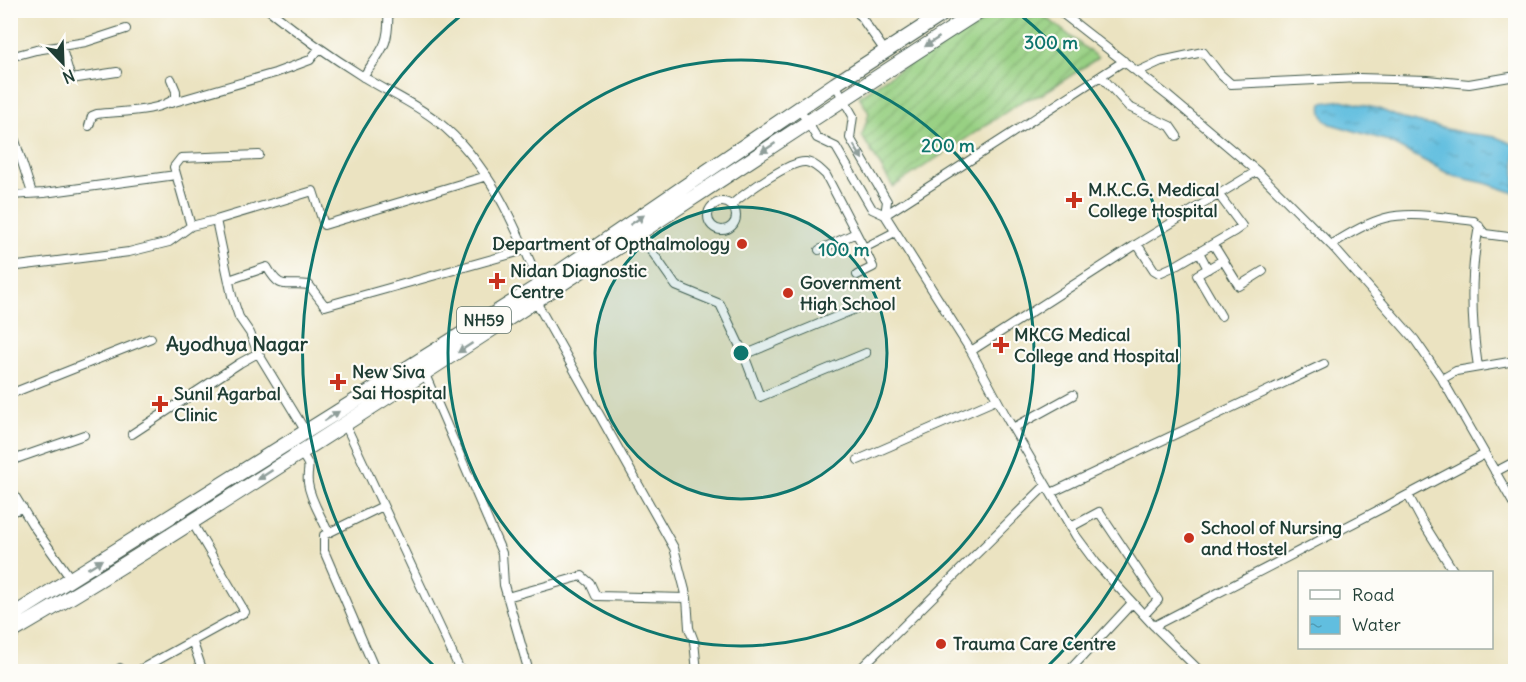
<svg xmlns="http://www.w3.org/2000/svg" width="1526" height="682" viewBox="0 0 1526 682" font-family="Delius,sans-serif">
	<style>
		.garden { fill: url(#garden-furrows); stroke: #5c865c; stroke-width: 1.5 }
		.water { fill: url(#water-ripples); stroke: #407e8a; stroke-width: 1.5 }
		.lines { fill: none; stroke-linecap: round; stroke-linejoin: round }
		.street-casing { stroke: #3e5649; stroke-width: 10 }
		.highway-casing { stroke: #3e5649; stroke-width: 16 }
		.street { stroke: #fff; stroke-width: 8 }
		.highway { stroke: #fff; stroke-width: 14 }
		.oneway { fill: #8f9e9a }
		.ring { fill: none; stroke: #0f766e; stroke-width: 3 }
		.poi-dot { fill: #c8321e; stroke: #fdfcf7; stroke-width: 2 }
		.labels { text-anchor: middle; stroke-width: 4.5; stroke-linejoin: round; paint-order: stroke }
		.shield { fill: #fdfcf7; stroke: #62766e; stroke-width: 1.5 }
		.shield-label { font-size: 16px; font-weight: bold; fill: #1f3d34 }
		.poi-label { font-size: 18px; font-weight: bold; fill: #1f3d34; stroke: #fdfcf7; text-anchor: start }
		.neighbourhood-label { font-size: 20px; font-weight: bold; fill: #1f3d34; stroke: #fdfcf7 }
		.centre { fill: #0f766e; stroke: #fdfcf7; stroke-width: 3 }
		.ring-label { font-size: 18px; text-anchor: middle; font-weight: bold; fill: #0f766e; stroke: #fdfcf7; stroke-width: 4.5; stroke-linejoin: round; paint-order: stroke }
	</style>
	<defs>
		<pattern id="garden-furrows" width="10" height="10" patternUnits="userSpaceOnUse" patternTransform="scale(1.5)"><rect width="10" height="10" fill="#98d083"/><path d="M-1 1l2-2M0 10L10 0M9 11l2-2" fill="none" stroke="#7baa6c"/></pattern>
		<pattern id="water-ripples" width="26" height="14" patternUnits="userSpaceOnUse" patternTransform="scale(1.5)"><rect width="26" height="14" fill="#61bedf"/><path d="M2 4q2-2 4 0t4 0M15 11q2-2 4 0t4 0" fill="none" stroke="#4f9cb6"/></pattern>
	</defs>
	<rect width="100%" height="100%" fill="#fdfcf7"/>
	<filter id="ink" filterUnits="userSpaceOnUse"><feTurbulence type="fractalNoise" baseFrequency=".0167" numOctaves="2"/><feDisplacementMap in="SourceGraphic" scale="12" xChannelSelector="R" yChannelSelector="G"/><feConvolveMatrix kernelMatrix="1 2 1 2 8 2 1 2 1" color-interpolation-filters="sRGB"/></filter>
	<filter id="wash" filterUnits="userSpaceOnUse"><feTurbulence type="fractalNoise" baseFrequency=".008" numOctaves="4" result="noise"/><feDisplacementMap in="SourceGraphic" scale="24" xChannelSelector="R" yChannelSelector="G"/><feGaussianBlur stdDeviation="1.35" result="paint"/><feColorMatrix in="noise" values="0 0 0 0 0 0 0 0 0 0 0 0 0 0 0 0 0 1.4 0 .05"/><feComposite in="paint" operator="in"/></filter>
	<g filter="url(#wash)">
		<rect width="100%" height="100%" fill="#ebe3c1"/>
		<path class="garden" d="M 988,11 L 1038,11 L 1098,58 L 1041,95 L 1024,100 L 893,187 L 862,136 L 869,113 L 859,96 Z"/>
		<path class="water" d="M 1342,100 L 1379,109 L 1403,119 L 1464,133 L 1496,137 L 1515,145 L 1515,193 L 1485,183 L 1453,176 L 1385,140 L 1331,124 C 1323,119 1320,112 1322,103 Z"/>
	</g>
	<g filter="url(#ink)">
		<g class="lines">
			<defs>
				<path id="street" d="M 269,10 C 299,34 330,56 362,76 C 386,91 414,103 437,121 C 489,162 515,225 540,285 L 543,286
					M 856,10 L 885,51
					M 1058,10 L 1168,96 L 1257,171 L 1335,249 L 1415,340 L 1442,379 L 1516,508
					M 61,46 L 71,79 L 117,72
					M 10,57 L 36,50 L 86,42 L 126,29
					M 1137,72 L 1161,61 L 1203,52 L 1220,74 L 1231,84 L 1359,78 L 1427,80 L 1469,84 L 1516,76
					M 1101,76 L 1129,107 L 1170,126 L 1177,136
					M 363,77 C 382,50 390,45 388,10
					M 835,84 L 853,116 L 850,138 L 887,201 L 885,215
					M 171,103 L 275,73 L 310,60 L 319,49
					M 799,108 L 817,138 L 836,147 L 872,209 L 885,215
					M 10,125 L 32,193
					M 89,126 L 92,116 L 97,114 C 119,111 160,113 176,97 L 176,91 L 171,79
					M 10,195 L 44,193 L 176,175
					M708 216a14 14 0 1 1 28 0a14 14 0 1 1-28 0Z
					M 731,205 C 744,194 790,160 806,162 C 814,163 821,170 826,175 L 864,248 L 895,232
					M 885,215 L 971,351 L 1008,420 L 1076,536 L 1096,563 L 1154,626 L 1201,672
					M 885,215 L 1124,61
					M 216,220 L 313,191 L 324,225 L 487,176
					M 191,226 L 174,167 L 181,158 L 259,155
					M 639,233 L 676,286 L 720,304 L 744,355
					M 1137,244 L 1154,270 L 1159,273 L 1175,266 L 1235,231 L 1242,226 L 1219,195
					M 1213,244 L 1239,286 L 1263,271
					M 1331,245 C 1348,234 1366,223 1385,218 C 1412,211 1446,218 1474,221 L 1485,234 L 1516,238
					M 819,250 L 856,233
					M 1199,252 L 1208,269
					M 10,267 L 129,252 L 169,242 L 191,226 L 216,220 L 232,296 L 239,317 L 250,333 L 258,353 L 306,432
					M 857,275 L 873,267 L 864,248
					M 229,280 L 267,267 C 282,293 285,281 309,285 L 325,306 L 525,250
					M 535,300 L 674,548 L 687,598 L 689,628 L 694,641 L 697,672
					M 855,309 L 744,355 L 760,397 L 866,353
					M 1221,316 L 1197,275 L 1223,260
					M 971,351 L 1137,244 L 1257,171
					M 1478,367 C 1471,321 1470,272 1479,226
					M 424,372 L 502,553 L 504,585 L 529,672
					M 1442,379 L 1456,371 L 1509,362
					M 10,394 L 151,338
					M 345,424 L 461,672
					M 1013,428 L 1073,395
					M 132,434 L 240,363 L 258,353
					M 300,453 C 314,468 306,467 308,483 C 310,500 322,517 328,532
					M 858,460 L 996,400
					M 10,461 L 84,435
					M 1495,472 L 1516,461
					M 10,488 L 32,524 L 71,579
					M 1051,493 L 1324,364
					M 1408,495 L 1422,521 L 1454,572
					M 10,512 L 23,508
					M 1071,527 L 1099,512 L 1158,600 L 1144,615
					M 507,597 L 582,576 L 590,583 L 596,596 L 687,598
					M 1154,626 L 1400,499 L 1485,454
					M 192,640 L 203,672
					M 120,668 L 121,672
					M 136,672 L 245,612 L 192,522
					M 376,672 L 324,551 L 324,535 L 383,506
					M 857,672 L 1046,485
					M 1068,672 L 1132,603"/>
				<path id="highway" d="M 10,617 L 540,285 L 835,84 L 949,10
					M 10,633 C 124,567 234,495 345,424 C 558,288 768,147 981,10"/>
			</defs>
			<use href="#street" class="street-casing"/>
			<use href="#highway" class="highway-casing"/>
			<use href="#street" class="street"/>
			<use href="#highway" class="highway"/>
		</g>
		<defs><path id="oneway-solid" d="M-6-.8H1V-3.2L6.5 0L1 3.2V.8H-6Z" transform="scale(1.5)"/></defs>
		<g class="oneway">
			<use href="#oneway-solid" transform="translate(932 42) rotate(147)"/>
			<use href="#oneway-solid" transform="translate(768 148) rotate(147)"/>
			<use href="#oneway-solid" transform="translate(858 152) rotate(59)"/>
			<use href="#oneway-solid" transform="translate(637 220) rotate(-34)"/>
			<use href="#oneway-solid" transform="translate(465 348) rotate(147)"/>
			<use href="#oneway-solid" transform="translate(332 416) rotate(-33)"/>
			<use href="#oneway-solid" transform="translate(265 475) rotate(147)"/>
			<use href="#oneway-solid" transform="translate(95 564) rotate(-32)"/>
		</g>
	</g>
	<circle cx="741" cy="353" r="146" fill="#0f766e" fill-opacity=".12"/>
	<g class="ring">
		<circle cx="741" cy="353" r="146"/>
		<circle cx="741" cy="353" r="293"/>
		<path d="M439 671A439 439 0 0 1 465 12M1017 12A439 439 0 0 1 1043 671"/>
	</g>
	<g class="poi-dot">
		<path d="M1071 191h6v6h6v6h-6v6h-6v-6h-6v-6h6z"/>
		<circle cx="742" cy="244" r="6"/>
		<path d="M494 272h6v6h6v6h-6v6h-6v-6h-6v-6h6z"/>
		<circle cx="788" cy="293" r="6"/>
		<path d="M998 336h6v6h6v6h-6v6h-6v-6h-6v-6h6z"/>
		<path d="M335 373h6v6h6v6h-6v6h-6v-6h-6v-6h6z"/>
		<path d="M157 395h6v6h6v6h-6v6h-6v-6h-6v-6h6z"/>
		<circle cx="1189" cy="538" r="6"/>
		<circle cx="941" cy="644" r="6"/>
	</g>
	<g class="labels">
		<rect class="shield" x="457" y="307" width="54" height="26" rx="4.5"/>
		<g class="shield-label">
			<text x="484" y="326">NH59</text>
		</g>
		<g class="poi-label">
			<text x="1088" y="196">M.K.C.G. Medical<tspan x="1088" dy="21">College Hospital</tspan></text>
			<text x="730" y="250" text-anchor="end">Department of Opthalmology</text>
			<text x="510" y="277">Nidan Diagnostic<tspan x="510" dy="21">Centre</tspan></text>
			<text x="800" y="289">Government<tspan x="800" dy="21">High School</tspan></text>
			<text x="1014" y="341">MKCG Medical<tspan x="1014" dy="21">College and Hospital</tspan></text>
			<text x="352" y="378">New Siva<tspan x="352" dy="21">Sai Hospital</tspan></text>
			<text x="174" y="400">Sunil Agarbal<tspan x="174" dy="21">Clinic</tspan></text>
			<text x="1201" y="534">School of Nursing<tspan x="1201" dy="21">and Hostel</tspan></text>
			<text x="953" y="650">Trauma Care Centre</text>
		</g>
		<g class="neighbourhood-label">
			<text x="237" y="351">Ayodhya Nagar</text>
		</g>
	</g>
	<circle cx="741" cy="353" r="9" class="centre"/>
	<g class="ring-label">
		<text x="1051" y="49">300 m</text>
		<text x="948" y="152">200 m</text>
		<text x="844" y="256">100 m</text>
	</g>
	<rect width="1526" height="682" fill="none" stroke="#fdfcf7" stroke-width="36"/>
	<rect x="1298" y="571" width="195" height="78" fill="#fdfcf7" stroke="#a4b0a9" stroke-width="1.5"/>
	<rect x="1310" y="590" width="30" height="9" fill="#ffffff" stroke="#a4b0a9" stroke-width="1.5"/>
	<text x="1352" y="601" font-size="18" fill="#1f3d34">Road</text>
	<rect x="1310" y="616" width="30" height="18" fill="url(#water-ripples)" stroke="#a4b0a9" stroke-width="1.5"/>
	<text x="1352" y="631" font-size="18" fill="#1f3d34">Water</text>
	<g transform="translate(63 63) rotate(157)" stroke="#fdfcf7" stroke-width="4.5" paint-order="stroke">
	<path d="M0-4.5L10 22L0 15L-10 22Z" fill="#1f3d34"/>
	<text y="-9" font-size="16" font-weight="bold" text-anchor="middle" fill="#1f3d34">N</text>
	</g>
</svg>
